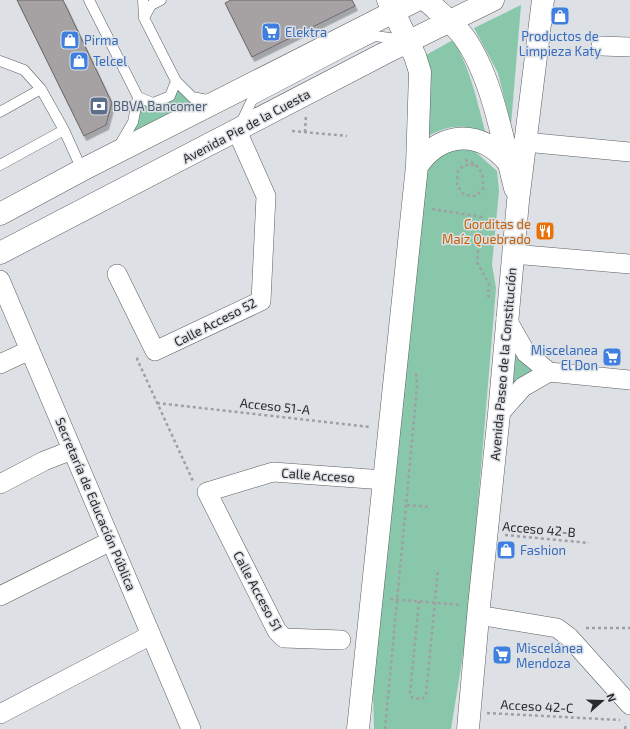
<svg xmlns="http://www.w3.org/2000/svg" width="630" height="729" viewBox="0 0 630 729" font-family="'Exo 2',sans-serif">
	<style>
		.green { fill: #89c7aa }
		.building { fill: #a6a1a2; stroke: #6b6667; filter: url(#shadow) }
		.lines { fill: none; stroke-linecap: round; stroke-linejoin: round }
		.service-casing { stroke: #5b5e61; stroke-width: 11 }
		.minor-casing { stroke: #5b5e61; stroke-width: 20 }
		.tertiary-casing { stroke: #5b5e61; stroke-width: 23 }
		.secondary-casing { stroke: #5b5e61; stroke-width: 23 }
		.path { stroke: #9ea0a3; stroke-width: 2.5; stroke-dasharray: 3 3; stroke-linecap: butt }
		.service { stroke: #fff; stroke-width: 10 }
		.minor { stroke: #fff; stroke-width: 19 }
		.tertiary { stroke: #fff; stroke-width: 22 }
		.secondary { stroke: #fff; stroke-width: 22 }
		.labels { text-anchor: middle; stroke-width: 3; stroke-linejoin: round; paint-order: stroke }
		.shop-label { font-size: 13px; fill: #366cbe; stroke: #dde0e4; text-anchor: start }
		.service-label { font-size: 13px; fill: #4e5e75; stroke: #dde0e4; text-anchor: start }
		.street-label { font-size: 13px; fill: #292a2c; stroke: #dde0e4 }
		.food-label { font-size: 13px; fill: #c56008; stroke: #dde0e4; text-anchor: end }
	</style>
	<defs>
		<filter id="shadow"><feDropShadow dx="2.5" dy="4.5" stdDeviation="0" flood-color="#0004"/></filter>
	</defs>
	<rect width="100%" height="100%" fill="#dde0e4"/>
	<path class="green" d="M 521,5 L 511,125 L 498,73 L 474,28 Z
		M 453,40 C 470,67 477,101 485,131 C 461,125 450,124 428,136 L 426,55 Z
		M 176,81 L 192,97 L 217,102 L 115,154 L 138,97 L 153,103 L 170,96 Z
		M 470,147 L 497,171 L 499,191 L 492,265 L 496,288 L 468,624 L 451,729 L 374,729 L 373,691 L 425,171 L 440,154 Z
		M 511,343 L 536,370 L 509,390 Z"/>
	<path class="building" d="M 17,0 L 63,0 L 112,103 L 106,125 L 84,136 Z
		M 231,0 L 352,0 L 355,6 L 252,57 L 225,3 Z"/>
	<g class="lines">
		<defs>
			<path id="service" d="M 89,0 L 138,97 L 133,122 L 119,146
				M 143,0 L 144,16
				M 161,0 L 151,5 L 144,18 L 176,81 L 192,97 L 213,101
				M 0,61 L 24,70 L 41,89
				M 138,97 L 153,103 L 170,96 L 176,81
				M 0,112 L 41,89 L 64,130 L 82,170
				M 240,125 L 252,100 L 347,50 L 375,36 L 404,40
				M 0,165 L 64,130"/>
			<path id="minor" d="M 601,46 L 630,47
				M 525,142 L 630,152
				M 513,254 L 630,264
				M 117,274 L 155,351 L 261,301 L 266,196 L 237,131
				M 0,280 L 191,729
				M 506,318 L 526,353 L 549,372 L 630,380
				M 0,364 L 30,350
				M 499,414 L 523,387 L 549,372
				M 0,484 L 44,461 L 72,450
				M 0,596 L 111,541
				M 478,615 L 557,628 L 569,637 L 630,705
				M 341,640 L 284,638 L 277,631 L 207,492 L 273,472 L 384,480
				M 0,714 L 151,635"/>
			<path id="tertiary" d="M 426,0 C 439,12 453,23 463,36 C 492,75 503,142 515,188
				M 417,166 C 442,130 481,130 508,162
				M 358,729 L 417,166 L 420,72 L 415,56 L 388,0
				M 468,729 L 479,606 L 499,414 L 518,201 L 543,0"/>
			<path id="secondary" d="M 0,214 L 82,170 L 417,0
				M 0,253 L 383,54 L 493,0"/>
		</defs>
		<use href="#service" class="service-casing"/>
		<use href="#minor" class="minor-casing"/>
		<use href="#tertiary" class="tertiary-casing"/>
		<use href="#secondary" class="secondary-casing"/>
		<path class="path" d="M 292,131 L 347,136
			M 305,132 L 306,115
			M 465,160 C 480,163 484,175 483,189 L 476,196 L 464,195 L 457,185 L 458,170 L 465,165 L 476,165
			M 432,209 L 482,217 L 477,262 L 489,284 L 488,296 L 490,296
			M 138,358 L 137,359 L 193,481
			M 157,403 L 370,427
			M 407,505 L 430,507
			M 505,535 L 589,543
			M 390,599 L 461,605
			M 419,601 L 410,693 L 412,698 L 422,699 L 426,695 L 438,569
			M 586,628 L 630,628
			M 487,713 L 620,720
			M 385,729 L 417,387 L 416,372
			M 625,729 L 626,723"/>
		<use href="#service" class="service"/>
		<use href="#minor" class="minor"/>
		<use href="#tertiary" class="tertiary"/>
		<use href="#secondary" class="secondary"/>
	</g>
	<defs>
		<symbol id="shop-square" viewBox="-11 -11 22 22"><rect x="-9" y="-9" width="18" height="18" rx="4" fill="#3f7fe0" stroke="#dde0e4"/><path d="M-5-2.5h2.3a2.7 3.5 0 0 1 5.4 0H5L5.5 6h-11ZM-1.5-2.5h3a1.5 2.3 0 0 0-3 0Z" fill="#fff"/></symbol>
		<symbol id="supermarket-square" viewBox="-11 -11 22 22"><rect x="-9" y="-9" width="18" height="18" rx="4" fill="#3f7fe0" stroke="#dde0e4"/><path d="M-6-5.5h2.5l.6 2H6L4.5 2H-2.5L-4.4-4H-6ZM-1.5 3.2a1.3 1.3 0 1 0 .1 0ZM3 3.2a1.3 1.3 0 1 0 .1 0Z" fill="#fff"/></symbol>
		<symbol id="bank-square" viewBox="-11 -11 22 22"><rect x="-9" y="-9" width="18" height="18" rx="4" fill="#5c6f8a" stroke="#dde0e4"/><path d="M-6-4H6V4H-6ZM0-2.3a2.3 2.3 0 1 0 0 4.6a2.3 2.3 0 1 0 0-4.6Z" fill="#fff"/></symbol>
		<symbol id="restaurant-square" viewBox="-11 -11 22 22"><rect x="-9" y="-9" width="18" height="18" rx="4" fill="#e8710a" stroke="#dde0e4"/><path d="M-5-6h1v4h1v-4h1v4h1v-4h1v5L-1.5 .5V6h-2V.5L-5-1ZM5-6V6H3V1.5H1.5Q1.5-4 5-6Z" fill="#fff"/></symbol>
	</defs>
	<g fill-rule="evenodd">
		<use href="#shop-square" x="549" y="5" width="22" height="22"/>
		<use href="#supermarket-square" x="260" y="21" width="22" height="22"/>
		<use href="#shop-square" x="59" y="29" width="22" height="22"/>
		<use href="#shop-square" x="68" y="50" width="22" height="22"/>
		<use href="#bank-square" x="88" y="95" width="22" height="22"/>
		<use href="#restaurant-square" x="534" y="220" width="22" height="22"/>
		<use href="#supermarket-square" x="601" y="346" width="22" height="22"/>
		<use href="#shop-square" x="495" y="539" width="22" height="22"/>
		<use href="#supermarket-square" x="491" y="644" width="22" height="22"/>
	</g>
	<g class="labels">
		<g class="shop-label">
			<text x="285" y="37">Elektra</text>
			<text x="560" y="41" text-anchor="middle">Productos de<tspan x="560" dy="15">Limpieza Katy</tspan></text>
			<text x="84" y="45">Pirma</text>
			<text x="93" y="66">Telcel</text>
			<text x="598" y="355" text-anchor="end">Miscelanea<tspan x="598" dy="15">El Don</tspan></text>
			<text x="520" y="555">Fashion</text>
			<text x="516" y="653">Miscelánea<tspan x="516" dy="15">Mendoza</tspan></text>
		</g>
		<g class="service-label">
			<text x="113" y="111">BBVA Bancomer</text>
		</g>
		<g class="street-label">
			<text transform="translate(246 126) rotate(-28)" y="5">Avenida Pie de la Cuesta</text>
			<text transform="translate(215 322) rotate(-27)" y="5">Calle Acceso 52</text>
			<text transform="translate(503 364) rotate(-85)" y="5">Avenida Paseo de la Constitución</text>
			<text transform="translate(275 406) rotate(6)" y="5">Acceso 51-A</text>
			<text transform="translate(318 475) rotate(4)" y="5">Calle Acceso</text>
			<text transform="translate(96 504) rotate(67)" y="5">Secretaría de Educación Pública</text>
			<text transform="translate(539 529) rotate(5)" y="5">Acceso 42-B</text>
			<text transform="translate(258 591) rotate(62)" y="5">Calle Acceso 51</text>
			<text transform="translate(537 706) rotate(3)" y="5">Acceso 42-C</text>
		</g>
		<g class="food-label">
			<text x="531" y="229">Gorditas de<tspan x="531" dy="15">Maíz Quebrado</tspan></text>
		</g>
	</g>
	<g transform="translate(602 701) rotate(70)" stroke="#dde0e4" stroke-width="3" paint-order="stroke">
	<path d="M0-3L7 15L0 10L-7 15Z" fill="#292a2c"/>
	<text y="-6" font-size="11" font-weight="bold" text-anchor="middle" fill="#292a2c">N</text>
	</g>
</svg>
